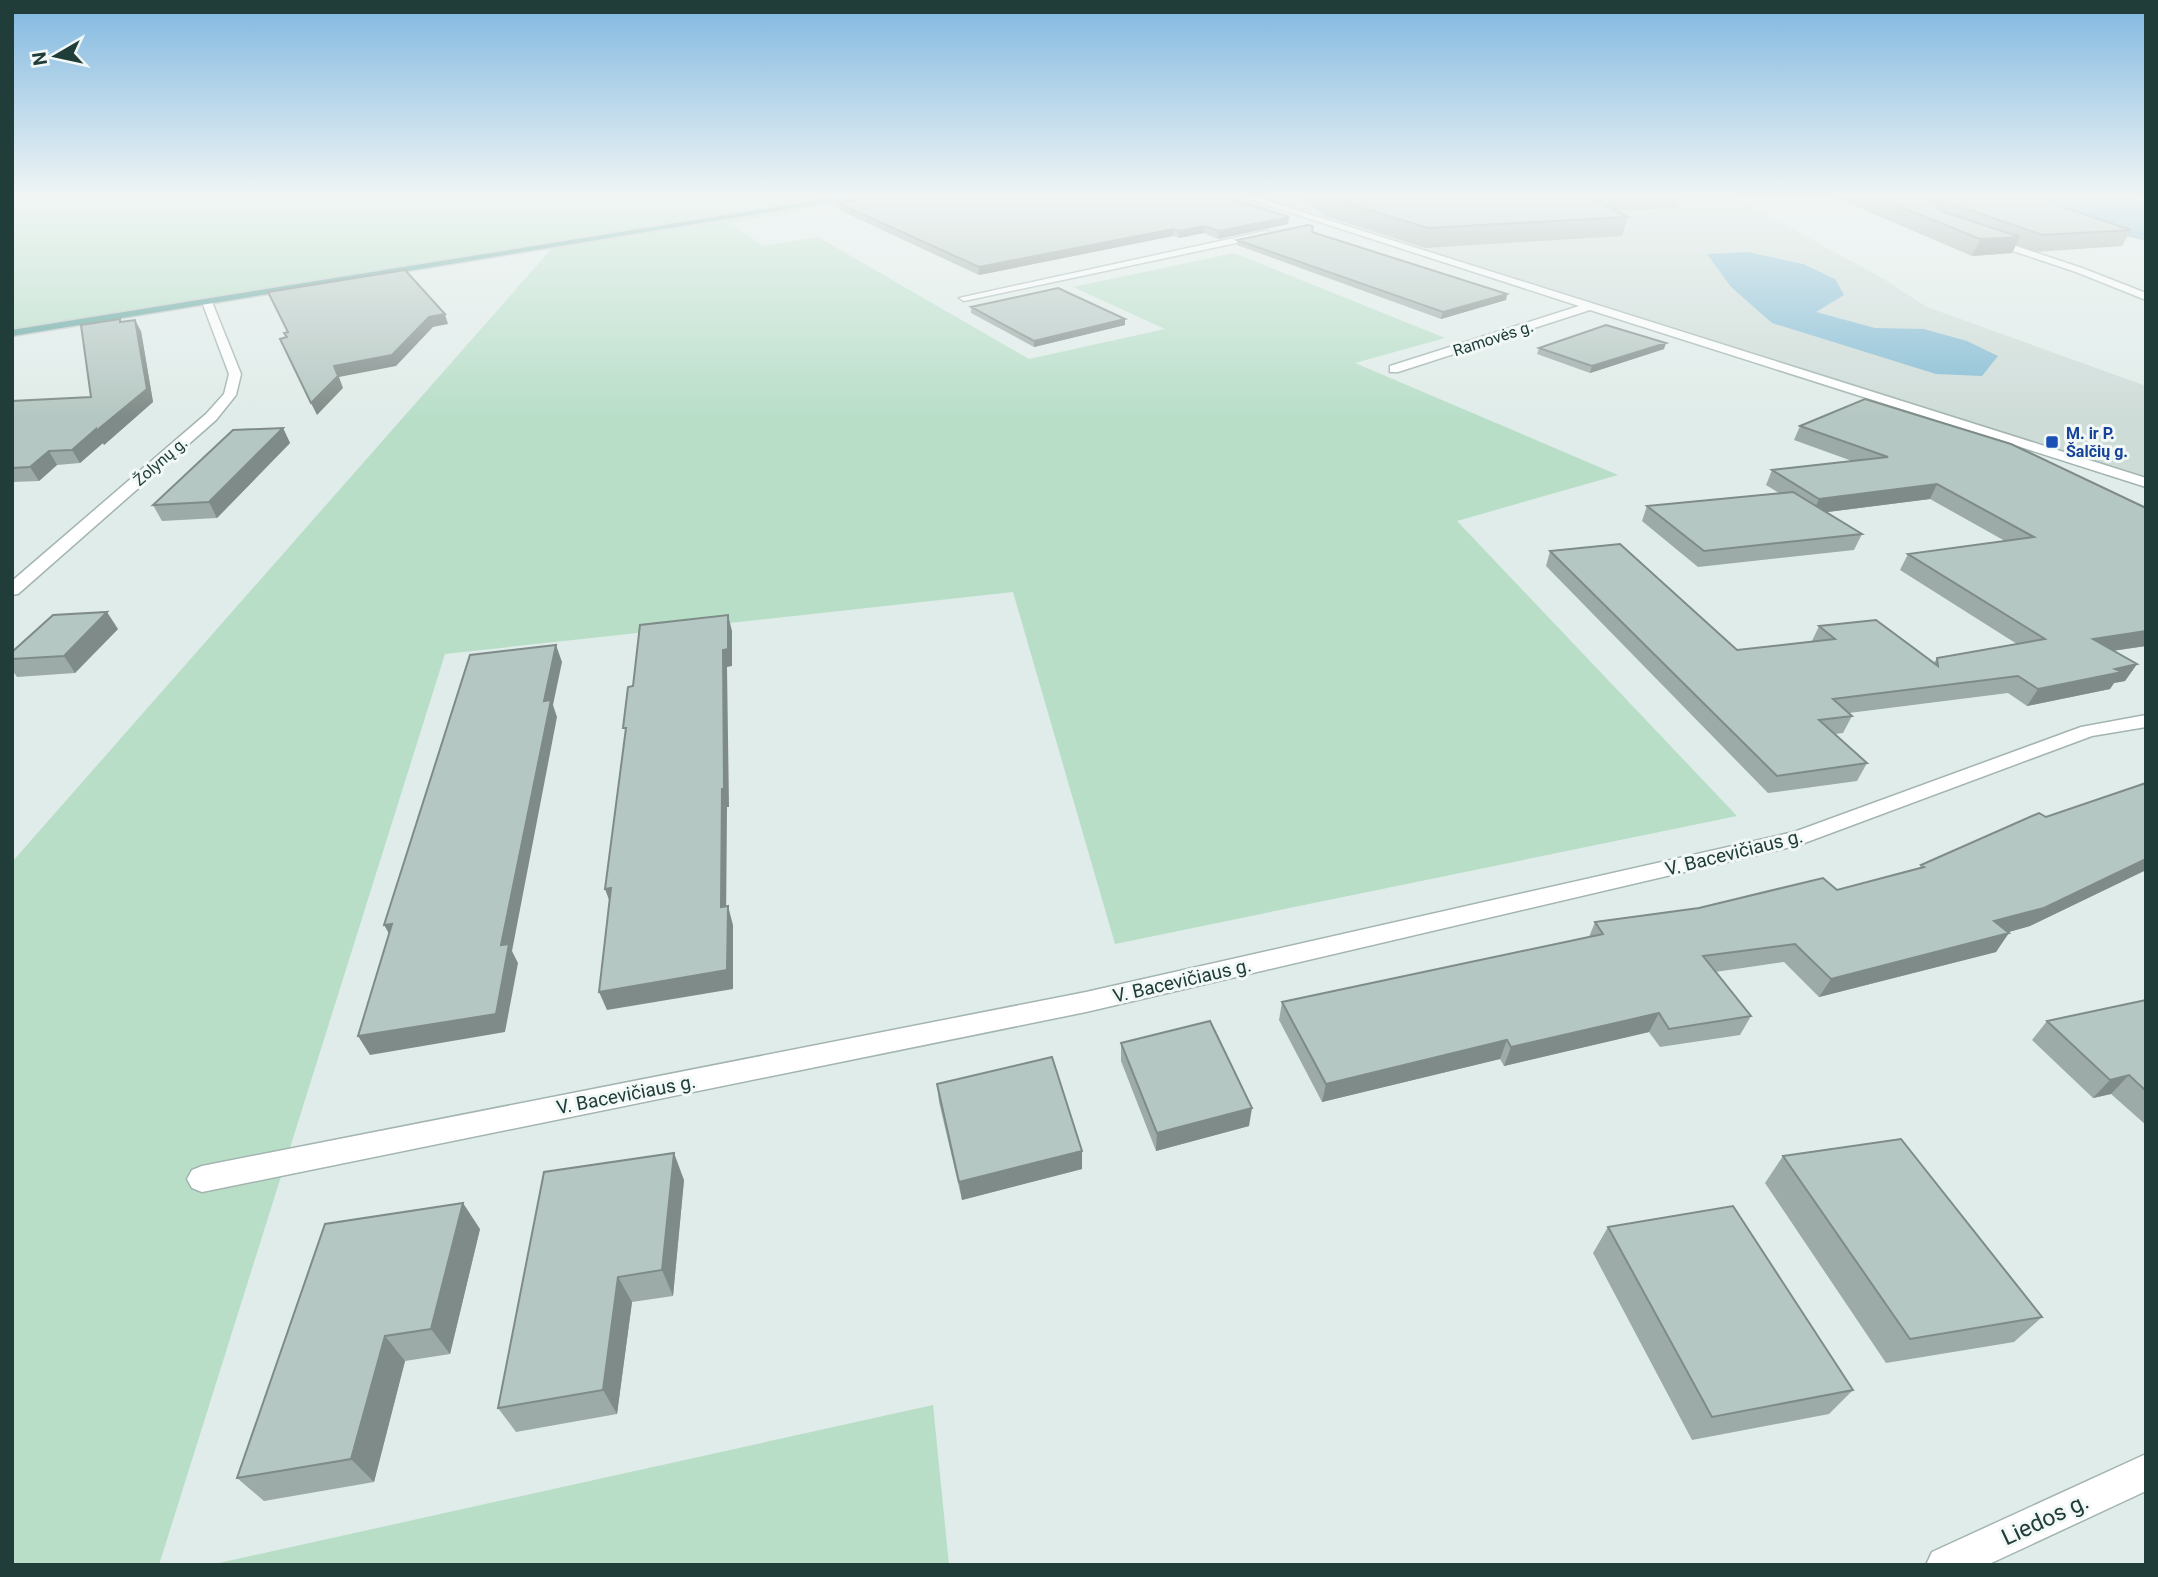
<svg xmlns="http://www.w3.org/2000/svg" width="2158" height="1577" viewBox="0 0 2158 1577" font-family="Roboto,sans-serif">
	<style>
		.built { fill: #cedcd8 }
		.green { fill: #b8dec8 }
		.water { fill: #85bcd4 }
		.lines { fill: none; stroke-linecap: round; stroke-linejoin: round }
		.minor-casing { stroke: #a3b4b1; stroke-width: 3 }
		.major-casing { stroke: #c1c9c8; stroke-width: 3 }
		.minor { fill: #fff; fill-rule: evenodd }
		.major { fill: #62a49d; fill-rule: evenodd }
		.wall { fill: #9caba7 }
		.shaded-wall { fill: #7f8b88 }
		.building { fill: #b5c7c2; stroke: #7f8b88; stroke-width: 2 }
		.transit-dot { fill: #1a4fb4; stroke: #f1f8f6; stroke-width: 2.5 }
		.labels { text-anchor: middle; stroke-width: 6; stroke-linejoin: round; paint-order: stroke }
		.far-street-label { font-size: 16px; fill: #203d3a; stroke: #f1f8f6 }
		.far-transit-label { font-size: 16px; font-weight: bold; fill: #164399; stroke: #f1f8f6; text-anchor: start }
		.street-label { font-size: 19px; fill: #203d3a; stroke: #f1f8f6 }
		.near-street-label { font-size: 23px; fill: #203d3a; stroke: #f1f8f6 }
	</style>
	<rect width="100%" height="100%" fill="#e0ece9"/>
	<path class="built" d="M 1256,197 L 1734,197 L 1882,278 L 1927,307 L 2146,386 L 2146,478 Z"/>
	<path class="green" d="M 12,197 L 880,197 L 731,223 L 763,246 L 818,237 L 1029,359 L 1165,329 L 1073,287 L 1234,253 L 1445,338 L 1355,363 L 1618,475 L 1457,521 L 1737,816 L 1115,944 L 1013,592 L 445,654 L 159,1565 L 12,1565 L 12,862 L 553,247 L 12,333 Z
		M 933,1405 L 949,1565 L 210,1565 Z"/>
	<path class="water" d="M 1999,197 L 2133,197 L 2146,202 L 2146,241 L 2061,220 Z
		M 1748,252 L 1803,264 L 1835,279 L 1844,295 L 1816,312 L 1875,328 L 1924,329 L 1967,341 L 1998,356 L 1982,376 L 1936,374 L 1772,323 L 1731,287 L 1707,254 Z"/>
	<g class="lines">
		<defs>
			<path id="minor" d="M 1242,197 L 1255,197 L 2146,478 L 2146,487 L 1590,310 L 1398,372 L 1390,372 L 1390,366 L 1579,306 Z
				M 1266,231 L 1269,232 L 1269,236 L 964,301 L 959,298 Z
				M 1986,236 L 2082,268 L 2146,293 L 2146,300 L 2076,272 L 1983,241 L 1983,237 Z
				M 207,299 L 212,302 L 241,374 L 236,395 L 216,420 L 18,594 L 12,595 L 12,581 L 206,414 L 224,394 L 229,374 L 202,302 Z
				M 2146,715 L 2146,727 L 2092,736 L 1799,845 L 1086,1012 L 202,1192 L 192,1188 L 187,1179 L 192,1170 L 202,1166 L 1086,992 L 1794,832 L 2081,727 Z
				M 2146,1454 L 2146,1491 L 1987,1565 L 1926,1565 L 1932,1552 Z"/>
			<path id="major" d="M 839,197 L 859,197 L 12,336 L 12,330 Z"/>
		</defs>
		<use href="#minor" class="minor-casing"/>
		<use href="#major" class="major-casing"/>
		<use href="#minor" class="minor"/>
		<use href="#major" class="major"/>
	</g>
	<path class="wall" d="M 1301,197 L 1679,197 L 1676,208 L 1616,211 L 1628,217 L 1622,236 L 1425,248 L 1325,216 Z
		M 1834,197 L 2041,197 L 2051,203 L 2131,230 L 2122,246 L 2035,252 L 2016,245 L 2012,253 L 1972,256 Z
		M 838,203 L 1288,224 L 1218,239 L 1204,233 L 1179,238 L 1173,236 L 979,275 L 839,210 Z
		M 1312,232 L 1507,294 L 1506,300 L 1441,319 L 1237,245 L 1237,240 Z
		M 971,307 L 1125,319 L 1125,325 L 1034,347 L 971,313 Z
		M 120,319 L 121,322 L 141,331 L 153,402 L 104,445 L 103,443 L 80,463 L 57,465 L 39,481 L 12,482 L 12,401 L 91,397 Z
		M 1539,348 L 1664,349 L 1590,373 L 1537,354 Z
		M 1800,426 L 2146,508 L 2146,646 L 2113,651 L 2137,664 L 2125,681 L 2114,683 L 2110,689 L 2027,706 L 2008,693 L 1849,713 L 1852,716 L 1843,733 L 1835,734 L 1867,763 L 1857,781 L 1768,793 L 1546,566 L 1550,551 L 1737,650 L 1812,641 L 1819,626 L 1934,663 L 1937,658 L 2017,644 L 1900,570 L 1908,554 L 2005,541 L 1930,499 L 1827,512 L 1862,534 L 1854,550 L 1698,567 L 1642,521 L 1647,506 L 1779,493 L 1766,485 L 1772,470 L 1852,461 L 1794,440 Z
		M 283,428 L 290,443 L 217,518 L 162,521 L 153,505 Z
		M 118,629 L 75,673 L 17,677 L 12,670 L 12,652 Z
		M 2146,783 L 2146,873 L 2144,871 L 2030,926 L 2008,932 L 1996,952 L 1819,997 L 1784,962 L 1715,972 L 1751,1016 L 1740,1035 L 1660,1047 L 1649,1032 L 1504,1066 L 1500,1059 L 1322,1102 L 1279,1020 L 1282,1002 L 1589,937 L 1595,922 L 1837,890 L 1919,869 L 1921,865 L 2046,817 Z
		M 2146,1000 L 2146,1125 L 2111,1094 L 2093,1098 L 2032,1040 L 2047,1021 Z
		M 1121,1043 L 1249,1126 L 1156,1151 L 1121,1061 Z
		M 937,1084 L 1082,1151 L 1082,1169 L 962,1200 L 939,1102 Z
		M 1783,1156 L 2042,1317 L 2014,1342 L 1886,1363 L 1765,1183 Z
		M 684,1180 L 673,1296 L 632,1302 L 617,1414 L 516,1432 L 498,1408 Z
		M 1608,1227 L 1853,1390 L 1829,1414 L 1692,1440 L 1593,1253 Z
		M 480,1229 L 450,1354 L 405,1361 L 374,1482 L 264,1501 L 237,1478 Z"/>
	<path class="shaded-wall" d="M 1289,217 L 1288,224 L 1218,239 L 1219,231 Z
		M 1204,226 L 1204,233 L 1179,238 L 1179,231 Z
		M 1173,229 L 1173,236 L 979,275 L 979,267 Z
		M 2020,237 L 2012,253 L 1972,256 L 1980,239 Z
		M 1507,294 L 1506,300 L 1441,319 L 1443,312 Z
		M 445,314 L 448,324 L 433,327 L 396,366 L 339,377 L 343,388 L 317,415 L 311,403 L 334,366 L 429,317 Z
		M 1125,319 L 1125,325 L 1034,347 L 1034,341 Z
		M 135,320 L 141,331 L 153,402 L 104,445 L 103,443 L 80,463 L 72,450 L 96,429 Z
		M 1666,343 L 1664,349 L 1590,373 L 1592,366 Z
		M 283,428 L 290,443 L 217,518 L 209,502 Z
		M 49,451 L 57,465 L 39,481 L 30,467 Z
		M 1937,484 L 1930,499 L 1812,514 L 1819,499 Z
		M 107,612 L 118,629 L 75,673 L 64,656 Z
		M 728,615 L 732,631 L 732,666 L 727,667 L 729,807 L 727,807 L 726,926 L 721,907 L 723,650 Z
		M 2146,631 L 2146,646 L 2082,655 L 2093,639 Z
		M 556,645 L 562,662 L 553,705 L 557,717 L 512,951 L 518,963 L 505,1032 L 370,1055 L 358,1036 L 501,945 L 544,701 Z
		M 2137,664 L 2125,681 L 2114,683 L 2110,689 L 2027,706 L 2038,689 L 2115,669 Z
		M 2146,859 L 2146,869 L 2144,871 L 2030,926 L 1981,940 L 1994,921 Z
		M 611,888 L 612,908 L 605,889 Z
		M 728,906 L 733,925 L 733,989 L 607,1010 L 599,992 Z
		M 392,924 L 395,944 L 384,925 Z
		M 2009,933 L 1996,952 L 1819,997 L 1831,979 Z
		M 1659,1013 L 1649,1032 L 1504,1066 L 1511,1047 Z
		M 1507,1040 L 1500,1059 L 1322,1102 L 1326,1084 Z
		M 2129,1075 L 2111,1094 L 2093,1098 L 2110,1080 Z
		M 1252,1108 L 1249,1126 L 1156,1151 L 1157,1133 Z
		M 1082,1151 L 1082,1169 L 962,1200 L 959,1182 Z
		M 674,1153 L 684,1180 L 673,1296 L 662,1270 Z
		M 463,1203 L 480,1229 L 450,1354 L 431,1329 Z
		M 618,1277 L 632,1302 L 617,1414 L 603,1390 Z
		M 385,1336 L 405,1361 L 374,1482 L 351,1459 Z"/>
	<path class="building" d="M 874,197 L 1225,197 L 1289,217 L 1219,231 L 1204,226 L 1179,231 L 1173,229 L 979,267 L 838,203 Z
		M 1328,197 L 1589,197 L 1628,217 L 1428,228 Z
		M 1876,197 L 1923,197 L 1944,212 L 2020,237 L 1980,239 Z
		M 1943,197 L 2041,197 L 2051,200 L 2051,203 L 2131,230 L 2043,235 L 1955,205 Z
		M 1308,225 L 1313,226 L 1312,232 L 1507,294 L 1443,312 L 1237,240 Z
		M 405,270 L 445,314 L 429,317 L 392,355 L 334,366 L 338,376 L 311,403 L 280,339 L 287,337 L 284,333 L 288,332 L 268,292 Z
		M 1058,288 L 1125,319 L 1034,341 L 971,307 Z
		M 120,319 L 120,322 L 135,320 L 147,389 L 96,431 L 96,429 L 72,450 L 49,451 L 30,467 L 12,468 L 12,401 L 91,397 L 81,325 Z
		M 1606,325 L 1666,343 L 1592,366 L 1539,348 Z
		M 1865,399 L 2011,444 L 2146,508 L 2146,631 L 2093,639 L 2137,664 L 2115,669 L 2122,672 L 2038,689 L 2018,676 L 1833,699 L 1852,716 L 1819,720 L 1867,763 L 1777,776 L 1550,551 L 1620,544 L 1737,650 L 1835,639 L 1819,626 L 1876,620 L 1938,666 L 1937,658 L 2045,639 L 1908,554 L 2034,537 L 1937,484 L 1819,499 L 1772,470 L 1888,457 L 1800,426 Z
		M 283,428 L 209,502 L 153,505 L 233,430 Z
		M 1793,492 L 1862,534 L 1704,551 L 1647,506 Z
		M 107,612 L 64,656 L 12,659 L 12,652 L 53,615 Z
		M 728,615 L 728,649 L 723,650 L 724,789 L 722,789 L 721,907 L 728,906 L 727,970 L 599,992 L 611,888 L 605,889 L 626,728 L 623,728 L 628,687 L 633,686 L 640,625 Z
		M 556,645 L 544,701 L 551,700 L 501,945 L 509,944 L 496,1014 L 358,1036 L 392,924 L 384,925 L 470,655 Z
		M 2146,783 L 2146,859 L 2044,908 L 1994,921 L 2009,933 L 1831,979 L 1795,944 L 1703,956 L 1751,1016 L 1669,1029 L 1659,1013 L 1511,1047 L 1507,1040 L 1326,1084 L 1282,1002 L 1603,934 L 1595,922 L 1699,908 L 1823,878 L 1837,890 L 1924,867 L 1921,865 L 2039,813 L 2046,817 Z
		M 2146,1000 L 2146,1091 L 2129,1075 L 2110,1080 L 2047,1021 Z
		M 1210,1021 L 1252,1108 L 1157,1133 L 1121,1043 Z
		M 1052,1057 L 1082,1151 L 959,1182 L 937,1084 Z
		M 1901,1139 L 2042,1317 L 1910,1339 L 1783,1156 Z
		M 674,1153 L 662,1270 L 618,1277 L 603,1390 L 498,1408 L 544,1172 Z
		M 463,1203 L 431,1329 L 385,1336 L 351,1459 L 237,1478 L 325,1224 Z
		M 1733,1206 L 1853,1390 L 1712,1417 L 1608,1227 Z"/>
	<linearGradient id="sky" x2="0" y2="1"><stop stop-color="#80b7e0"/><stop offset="0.47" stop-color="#f1f6f5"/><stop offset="1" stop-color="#f1f6f5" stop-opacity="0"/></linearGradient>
	<rect width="2158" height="418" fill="url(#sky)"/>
	<rect class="transit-dot" x="2045" y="435" width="14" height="14" rx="3.5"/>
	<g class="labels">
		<g class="far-street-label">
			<text transform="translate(1493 338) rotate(-18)" y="6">Ramovės g.</text>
			<text transform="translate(160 461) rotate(-41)" y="6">Žolynų g.</text>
		</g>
		<g class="far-transit-label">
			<text x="2066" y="439">M. ir P.<tspan x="2066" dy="18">Šalčių g.</tspan></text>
		</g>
		<g class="street-label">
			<text transform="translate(1734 852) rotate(-14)" y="7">V. Bacevičiaus g.</text>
			<text transform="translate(1182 980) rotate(-13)" y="7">V. Bacevičiaus g.</text>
			<text transform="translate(626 1094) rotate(-11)" y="7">V. Bacevičiaus g.</text>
		</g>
		<g class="near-street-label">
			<text transform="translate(2045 1519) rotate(-25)" y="8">Liedos g.</text>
		</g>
	</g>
	<rect width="2158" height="1577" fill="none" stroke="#203d3a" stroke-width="28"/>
	<g transform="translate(56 56) rotate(261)" stroke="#f1f8f6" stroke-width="5" paint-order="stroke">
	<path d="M0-5L12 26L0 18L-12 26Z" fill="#203d3a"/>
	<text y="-10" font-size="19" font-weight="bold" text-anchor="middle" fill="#203d3a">N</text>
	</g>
</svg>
